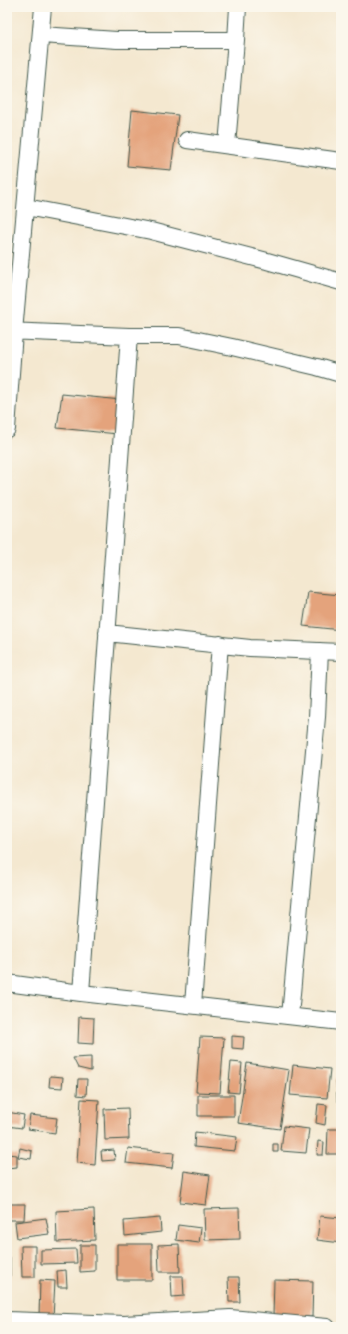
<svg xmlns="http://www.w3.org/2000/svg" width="348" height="1334" viewBox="0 0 348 1334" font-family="Caveat,sans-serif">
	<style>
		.building { fill: #e4a37b }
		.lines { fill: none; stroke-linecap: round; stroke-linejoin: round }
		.street-casing { stroke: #3f574b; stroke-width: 18 }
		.street { stroke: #fff; stroke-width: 16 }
	</style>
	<rect width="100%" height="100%" fill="#fbf7ec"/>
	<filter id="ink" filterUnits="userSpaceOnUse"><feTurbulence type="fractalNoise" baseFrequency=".025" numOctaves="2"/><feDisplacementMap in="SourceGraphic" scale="8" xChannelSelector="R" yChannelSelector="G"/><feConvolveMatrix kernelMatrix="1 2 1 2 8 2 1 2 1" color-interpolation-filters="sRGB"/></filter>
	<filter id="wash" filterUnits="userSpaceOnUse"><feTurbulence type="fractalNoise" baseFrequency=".012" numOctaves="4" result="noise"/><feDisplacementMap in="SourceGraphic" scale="16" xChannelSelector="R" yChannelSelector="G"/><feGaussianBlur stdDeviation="0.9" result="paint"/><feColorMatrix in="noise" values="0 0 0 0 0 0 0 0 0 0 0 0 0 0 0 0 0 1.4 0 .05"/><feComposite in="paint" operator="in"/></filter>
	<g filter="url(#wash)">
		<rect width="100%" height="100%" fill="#f4e8d0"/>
		<g id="blocks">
			<path class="building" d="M 132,110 L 178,115 L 171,170 L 127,166 Z
				M 62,394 L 121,400 L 118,434 L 57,428 Z
				M 308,592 L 341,595 L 341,630 L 303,626 Z
				M 79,1017 L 94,1018 L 93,1044 L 78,1043 Z
				M 232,1036 L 244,1037 L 243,1049 L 232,1048 Z
				M 200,1037 L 224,1038 L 220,1093 L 196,1092 Z
				M 91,1057 L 91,1071 L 78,1068 L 73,1058 Z
				M 231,1062 L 242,1063 L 239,1093 L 228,1092 Z
				M 247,1063 L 289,1070 L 280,1129 L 238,1123 Z
				M 293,1065 L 330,1069 L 327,1098 L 290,1095 Z
				M 50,1076 L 63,1077 L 62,1088 L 49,1087 Z
				M 336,1078 L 341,1078 L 341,1101 L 337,1101 Z
				M 78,1079 L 87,1079 L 86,1096 L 77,1095 Z
				M 198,1095 L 234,1095 L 234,1116 L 198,1116 Z
				M 81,1099 L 99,1100 L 95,1165 L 77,1163 Z
				M 318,1104 L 327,1105 L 325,1125 L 316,1123 Z
				M 128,1108 L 129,1139 L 105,1140 L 104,1109 Z
				M 7,1112 L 24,1115 L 22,1128 L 7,1126 Z
				M 30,1115 L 57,1118 L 55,1133 L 28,1129 Z
				M 284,1126 L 309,1129 L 306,1153 L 281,1151 Z
				M 328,1129 L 341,1129 L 341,1154 L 327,1154 Z
				M 195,1132 L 237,1137 L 235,1151 L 194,1147 Z
				M 318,1141 L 324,1142 L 323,1155 L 317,1155 Z
				M 273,1144 L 278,1144 L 278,1152 L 273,1152 Z
				M 20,1148 L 32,1151 L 31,1159 L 18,1157 Z
				M 128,1148 L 174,1153 L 172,1168 L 126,1163 Z
				M 114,1150 L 115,1160 L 102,1161 L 101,1151 Z
				M 7,1154 L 17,1155 L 17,1167 L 7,1168 Z
				M 184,1171 L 210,1175 L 206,1205 L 180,1202 Z
				M 7,1204 L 25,1204 L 24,1220 L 7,1220 Z
				M 239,1208 L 240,1239 L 205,1240 L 204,1209 Z
				M 94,1209 L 95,1240 L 57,1242 L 56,1211 Z
				M 320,1216 L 341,1218 L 341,1243 L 317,1240 Z
				M 46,1218 L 49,1234 L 17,1238 L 15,1222 Z
				M 160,1218 L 161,1232 L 125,1236 L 124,1221 Z
				M 178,1225 L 201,1228 L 199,1243 L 176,1240 Z
				M 117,1244 L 152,1244 L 152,1280 L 117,1280 Z
				M 179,1244 L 180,1272 L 159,1272 L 158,1245 Z
				M 80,1245 L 95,1245 L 95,1271 L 80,1272 Z
				M 21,1246 L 35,1246 L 35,1277 L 22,1277 Z
				M 76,1249 L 77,1263 L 41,1264 L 41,1250 Z
				M 7,1258 L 10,1258 L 10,1276 L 7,1276 Z
				M 66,1270 L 67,1287 L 58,1287 L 57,1271 Z
				M 171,1276 L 183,1276 L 184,1296 L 172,1297 Z
				M 228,1277 L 239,1277 L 240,1302 L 229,1302 Z
				M 40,1280 L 55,1281 L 53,1318 L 39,1317 Z
				M 274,1280 L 313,1281 L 312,1317 L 273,1316 Z"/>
		</g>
	</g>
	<g filter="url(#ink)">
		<use href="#blocks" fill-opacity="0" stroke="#3f574b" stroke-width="1"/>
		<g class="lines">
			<defs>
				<path id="street" d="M 41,35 L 117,40 L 236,40
					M 187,140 L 341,161
					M 227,145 L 236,40 L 238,7
					M 26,207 L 151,231 L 267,261 L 341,282
					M 7,331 L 129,336 L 179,336 L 232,347 L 317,367 L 341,374
					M 7,429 L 14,332 L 43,7
					M 107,633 L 250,648 L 341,652
					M 7,983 L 81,993 L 341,1022
					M 81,993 L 129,336
					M 193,1005 L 220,644
					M 290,1016 L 317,717 L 320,651
					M 7,1320 L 124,1324 L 230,1318 L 327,1327"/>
			</defs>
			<use href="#street" class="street-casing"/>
			<use href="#street" class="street"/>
		</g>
	</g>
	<rect width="348" height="1334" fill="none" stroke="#fbf7ec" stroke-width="24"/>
</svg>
